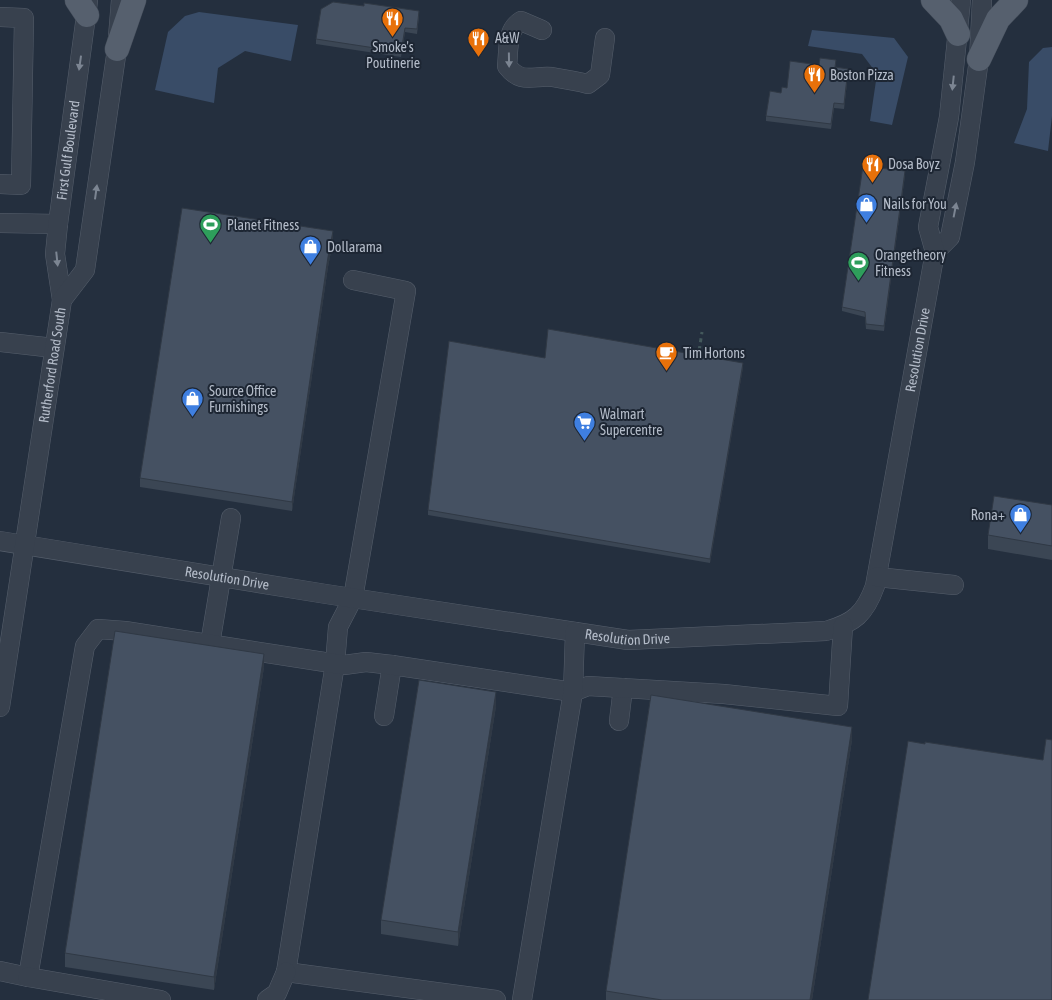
<svg xmlns="http://www.w3.org/2000/svg" width="1052" height="1000" viewBox="0 0 1052 1000" font-family="'Asap Condensed',sans-serif">
	<style>
		.water { fill: #394c67 }
		.lines { fill: none; stroke-linecap: round; stroke-linejoin: round }
		.minor-casing { stroke: #565f6c; stroke-width: 20 }
		.major-casing { stroke: #414a57; stroke-width: 25 }
		.path { stroke: #44595c; stroke-width: 3; stroke-dasharray: 4 4; stroke-linecap: butt }
		.minor { stroke: #38414e; stroke-width: 19 }
		.major { stroke: #56606e; stroke-width: 24 }
		.wall { fill: #3b4654 }
		.shaded-wall { fill: #303945 }
		.building { fill: #455162; stroke: #303945 }
		.oneway { fill: #7c8592 }
		.labels { text-anchor: middle; stroke-width: 4; stroke-linejoin: round; paint-order: stroke }
		.poi-label { font-size: 14px; fill: #b4bcc9; stroke: #1d2633; text-anchor: start }
		.street-label { font-size: 14px; fill: #b4bcc9; stroke: #1d2633 }
	</style>
	<rect width="100%" height="100%" fill="#242f3e"/>
	<path class="water" d="M 199,12 L 298,25 L 291,61 L 245,51 L 218,68 L 214,103 L 155,90 L 168,32 L 185,16 Z
		M 812,30 L 894,38 L 908,57 L 892,125 L 870,121 L 877,74 L 862,54 L 808,46 Z
		M 1052,47 L 1052,116 L 1048,151 L 1014,143 L 1027,109 L 1029,62 L 1043,48 Z"/>
	<g class="lines">
		<defs>
			<g id="minor">
				<path d="M 0,17 L 24,18 L 21,185 L 0,184"/>
				<path d="M 542,30 L 521,21 C 506,30 509,50 507,66 C 521,85 534,75 552,77 C 564,79 576,81 588,84 L 600,75 L 605,38"/>
				<path d="M 0,223 L 58,224"/>
				<path d="M 935,252 L 950,237 L 965,162 L 979,59 L 982,0"/>
				<path d="M 353,280 L 406,291 L 353,598 L 338,627 L 335,664 L 286,972 L 496,1000"/>
				<path id="s1" d="M 62,300 L 55,254 L 58,224 L 88,1"/>
				<path d="M 0,342 L 54,348"/>
				<path id="s2" d="M 0,541 L 326,594 L 628,640 L 826,631 C 854,623 865,614 875,586 L 935,252 L 928,227 L 949,117 L 961,0"/>
				<path d="M 877,577 L 954,585"/>
				<path d="M 210,644 L 231,518"/>
				<path id="s3" d="M 0,707 L 62,300 L 85,270 L 117,49 L 121,0"/>
				<path d="M 384,716 L 392,665"/>
				<path d="M 619,721 L 623,688"/>
				<path d="M 0,971 L 28,977 L 85,646 L 98,629 L 125,631 L 344,665 L 366,662 L 392,665 L 573,692 L 588,686 L 724,694 L 838,706 L 843,626"/>
				<path d="M 28,977 L 161,1000"/>
				<path d="M 267,1000 L 277,993 L 286,972"/>
				<path d="M 522,1000 L 573,692 L 575,632"/>
			</g>
			<path id="major" d="M 77,0 L 87,15
				M 933,0 L 951,19 L 958,34
				M 117,49 L 134,0
				M 979,59 L 998,19 L 1016,0"/>
		</defs>
		<use href="#minor" class="minor-casing"/>
		<use href="#major" class="major-casing"/>
		<path class="path" d="M 698,358 L 702,332"/>
		<use href="#minor" class="minor"/>
		<use href="#major" class="major"/>
	</g>
	<path class="wall" d="M 419,16 L 417,34 L 405,32 L 401,57 L 316,44 L 316,39 Z
		M 836,64 L 835,67 L 848,74 L 844,109 L 834,108 L 831,129 L 766,121 L 766,116 L 781,93 L 819,65 Z
		M 905,175 L 884,331 L 866,329 L 865,317 L 842,311 L 842,307 Z
		M 333,241 L 328,267 L 292,511 L 140,487 L 140,478 Z
		M 545,358 L 743,367 L 710,563 L 428,515 L 428,510 Z
		M 1052,505 L 1052,560 L 988,549 L 988,535 Z
		M 264,667 L 214,990 L 65,967 L 65,953 Z
		M 496,706 L 458,946 L 381,934 L 381,920 Z
		M 852,740 L 812,1000 L 606,1000 L 606,991 Z"/>
	<path class="shaded-wall" d="M 405,28 L 405,32 L 401,57 L 401,52 Z
		M 848,69 L 848,74 L 844,109 L 844,104 Z
		M 905,171 L 905,175 L 884,331 L 884,326 Z
		M 333,231 L 333,241 L 328,267 L 292,511 L 292,502 L 328,257 Z
		M 743,363 L 743,367 L 710,563 L 710,559 Z
		M 264,654 L 264,667 L 214,990 L 214,977 Z
		M 496,692 L 496,706 L 458,946 L 458,932 Z
		M 852,727 L 852,740 L 812,1000 L 810,1000 Z"/>
	<path class="building" d="M 333,2 L 364,6 L 364,3 L 419,11 L 417,29 L 405,28 L 401,52 L 316,39 L 321,9 Z
		M 820,58 L 836,60 L 835,67 L 848,69 L 844,104 L 834,103 L 831,124 L 766,116 L 770,91 L 781,93 L 782,87 L 787,88 L 790,61 L 819,65 Z
		M 863,166 L 905,171 L 884,326 L 866,324 L 865,312 L 842,307 Z
		M 182,208 L 333,231 L 328,257 L 292,502 L 140,478 Z
		M 548,329 L 743,363 L 710,559 L 428,510 L 449,341 L 545,358 Z
		M 994,496 L 1052,505 L 1052,546 L 988,535 Z
		M 115,631 L 264,654 L 214,977 L 65,953 Z
		M 419,680 L 496,692 L 458,932 L 381,920 Z
		M 651,695 L 852,727 L 810,1000 L 662,1000 L 606,991 Z
		M 1046,739 L 1052,740 L 1052,1000 L 868,1000 L 908,741 L 925,744 L 925,742 L 1043,760 Z"/>
	<defs><path id="oneway-solid" d="M-6-.8H1V-3.2L6.5 0L1 3.2V.8H-6Z" transform="scale(1.25)"/></defs>
	<g class="oneway">
		<use href="#oneway-solid" transform="translate(509 60) rotate(89)"/>
		<use href="#oneway-solid" transform="translate(80 63) rotate(98)"/>
		<use href="#oneway-solid" transform="translate(953 83) rotate(96)"/>
		<use href="#oneway-solid" transform="translate(96 192) rotate(-82)"/>
		<use href="#oneway-solid" transform="translate(955 210) rotate(-79)"/>
		<use href="#oneway-solid" transform="translate(57 259) rotate(84)"/>
	</g>
	<defs>
		<symbol id="restaurant-pin" viewBox="-11 -11 22 30"><path d="M0 17L-7.5 6A9.5 9.5 0 1 1 7.5 6Z" fill="#e8710a" stroke="#1d2633"/><path d="M-5-6h1v4h1v-4h1v4h1v-4h1v5L-1.5 .5V6h-2V.5L-5-1ZM5-6V6H3V1.5H1.5Q1.5-4 5-6Z" fill="#fff"/></symbol>
		<symbol id="shop-pin" viewBox="-11 -11 22 30"><path d="M0 17L-7.5 6A9.5 9.5 0 1 1 7.5 6Z" fill="#3f7fe0" stroke="#1d2633"/><path d="M-5-2.5h2.3a2.7 3.5 0 0 1 5.4 0H5L5.5 6h-11ZM-1.5-2.5h3a1.5 2.3 0 0 0-3 0Z" fill="#fff"/></symbol>
		<symbol id="stadium-pin" viewBox="-11 -11 22 30"><path d="M0 17L-7.5 6A9.5 9.5 0 1 1 7.5 6Z" fill="#2e9e5b" stroke="#1d2633"/><path d="M0-5a6.5 5 0 1 0 0 10a6.5 5 0 1 0 0-10ZM-3.5-1.8h7v3.6h-7Z" fill="#fff"/></symbol>
		<symbol id="cafe-pin" viewBox="-11 -11 22 30"><path d="M0 17L-7.5 6A9.5 9.5 0 1 1 7.5 6Z" fill="#e8710a" stroke="#1d2633"/><path d="M-5.5-4.5H6V0H3Q3 3.5 0 3.5H-2.5Q-5.5 3.5-5.5 0ZM3-3.2v2h1.7v-2ZM-6 4.5H4V6H-6Z" fill="#fff"/></symbol>
		<symbol id="supermarket-pin" viewBox="-11 -11 22 30"><path d="M0 17L-7.5 6A9.5 9.5 0 1 1 7.5 6Z" fill="#3f7fe0" stroke="#1d2633"/><path d="M-6-5.5h2.5l.6 2H6L4.5 2H-2.5L-4.4-4H-6ZM-1.5 3.2a1.3 1.3 0 1 0 .1 0ZM3 3.2a1.3 1.3 0 1 0 .1 0Z" fill="#fff"/></symbol>
	</defs>
	<g fill-rule="evenodd">
		<use href="#restaurant-pin" x="380" y="6" width="25" height="34"/>
		<use href="#restaurant-pin" x="466" y="26" width="25" height="34"/>
		<use href="#restaurant-pin" x="802" y="62" width="25" height="34"/>
		<use href="#restaurant-pin" x="860" y="152" width="25" height="34"/>
		<use href="#shop-pin" x="854" y="192" width="25" height="34"/>
		<use href="#stadium-pin" x="198" y="212" width="25" height="34"/>
		<use href="#shop-pin" x="298" y="234" width="25" height="34"/>
		<use href="#stadium-pin" x="846" y="250" width="25" height="34"/>
		<use href="#cafe-pin" x="654" y="340" width="25" height="34"/>
		<use href="#shop-pin" x="180" y="386" width="25" height="34"/>
		<use href="#supermarket-pin" x="572" y="410" width="25" height="34"/>
		<use href="#shop-pin" x="1008" y="502" width="25" height="34"/>
	</g>
	<g class="labels">
		<g class="poi-label">
			<text x="495" y="43">A&amp;W</text>
			<text x="393" y="52" text-anchor="middle">Smoke's<tspan x="393" dy="16">Poutinerie</tspan></text>
			<text x="830" y="80">Boston Pizza</text>
			<text x="888" y="169">Dosa Boyz</text>
			<text x="883" y="209">Nails for You</text>
			<text x="227" y="230">Planet Fitness</text>
			<text x="327" y="252">Dollarama</text>
			<text x="875" y="260">Orangetheory<tspan x="875" dy="16">Fitness</tspan></text>
			<text x="683" y="358">Tim Hortons</text>
			<text x="209" y="396">Source Office<tspan x="209" dy="16">Furnishings</tspan></text>
			<text x="600" y="419">Walmart<tspan x="600" dy="16">Supercentre</tspan></text>
			<text x="1005" y="520" text-anchor="end">Rona+</text>
		</g>
		<g class="street-label">
			<text dy="5" stroke="none"><textPath href="#s1" startOffset="151">First Gulf Boulevard</textPath></text>
			<text dy="5" stroke="none"><textPath href="#s2" startOffset="1144">Resolution Drive</textPath></text>
			<text dy="5" stroke="none"><textPath href="#s3" startOffset="346">Rutherford Road South</textPath></text>
			<text dy="5" stroke="none"><textPath href="#s2" startOffset="230">Resolution Drive</textPath></text>
			<text dy="5" stroke="none"><textPath href="#s2" startOffset="635">Resolution Drive</textPath></text>
		</g>
	</g>
</svg>
